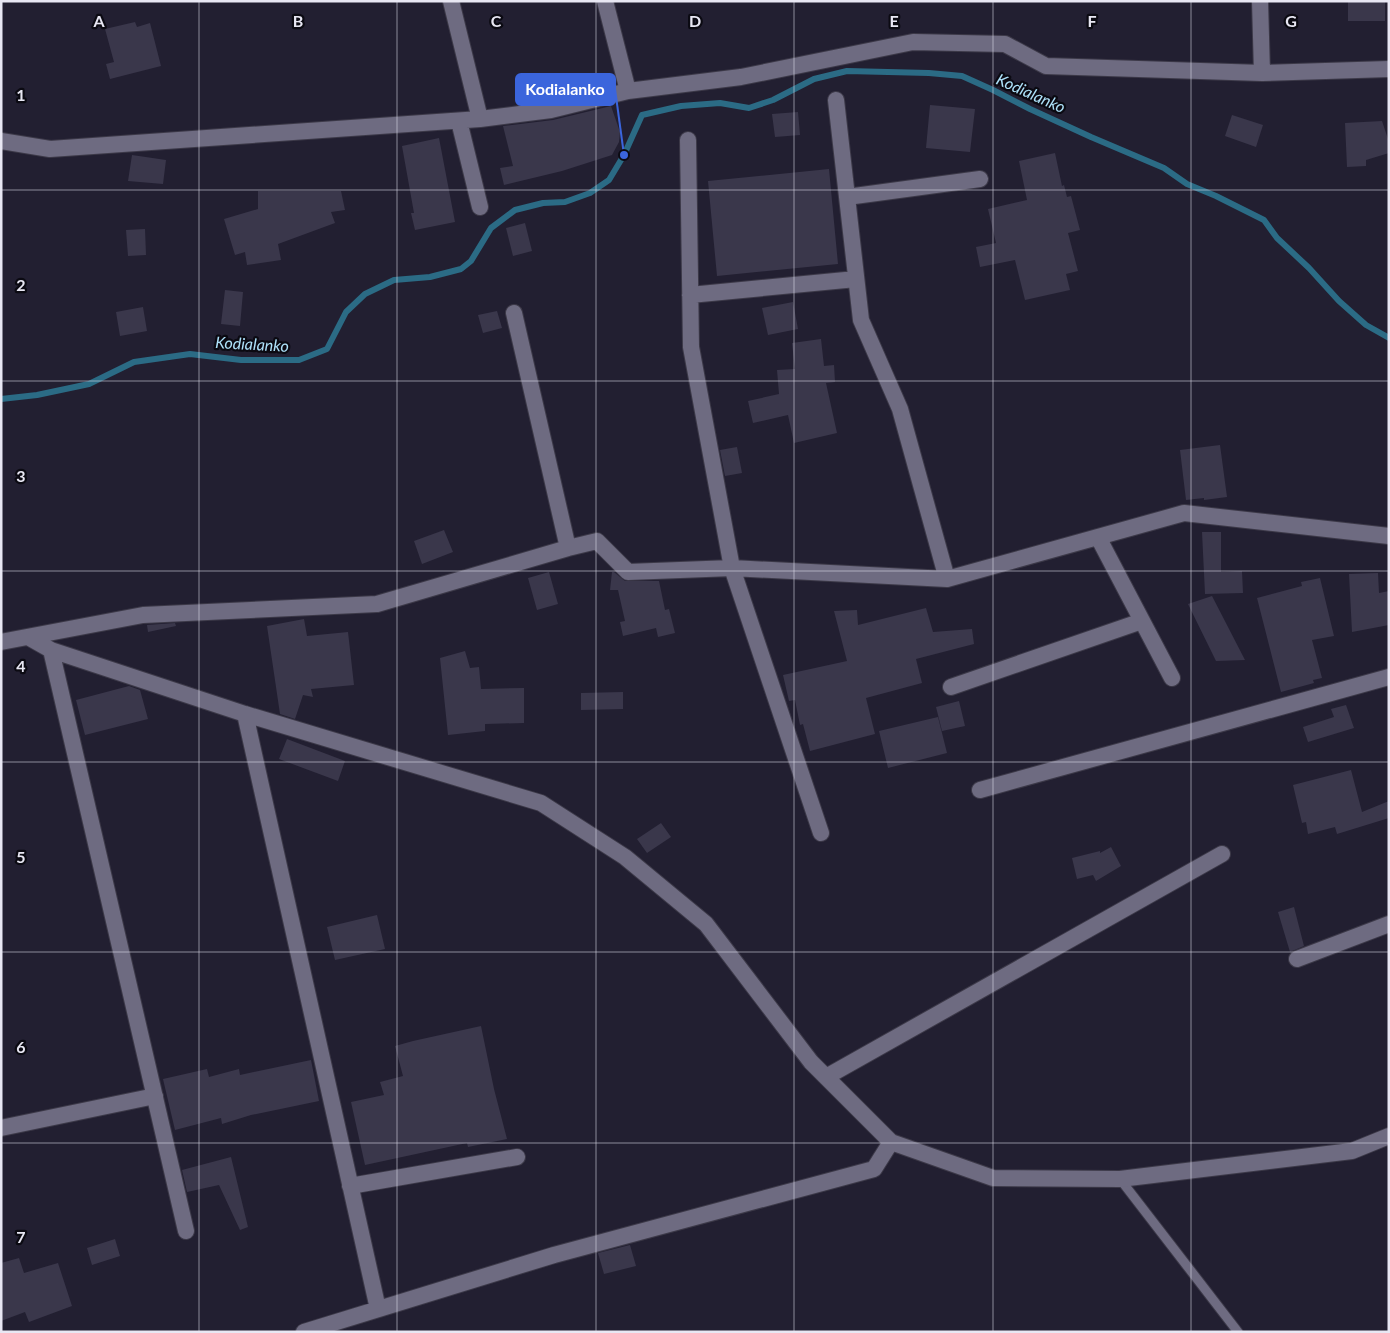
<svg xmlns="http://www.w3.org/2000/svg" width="1390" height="1333" viewBox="0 0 1390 1333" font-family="Lato,sans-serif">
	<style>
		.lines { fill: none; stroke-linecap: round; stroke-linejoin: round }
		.stream { stroke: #2b6b85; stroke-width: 6 }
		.building { fill: #3a374b }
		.lane-casing { stroke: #3c3948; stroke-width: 11 }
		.street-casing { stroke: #3c3948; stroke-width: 18 }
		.lane { stroke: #6e6b81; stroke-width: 9 }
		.street { stroke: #6e6b81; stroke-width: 16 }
		.grid { fill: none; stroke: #e8e7f3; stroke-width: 1; stroke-opacity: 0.55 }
		.labels { text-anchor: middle; stroke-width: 4.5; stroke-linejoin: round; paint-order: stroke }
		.water-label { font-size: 16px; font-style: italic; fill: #aee2fa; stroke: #0b0a12 }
		.grid-label { font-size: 16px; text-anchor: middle; font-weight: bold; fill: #e8e7f3; stroke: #0b0a12; stroke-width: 4.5; stroke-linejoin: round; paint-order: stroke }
		.leader { fill: none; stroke: #3b65dc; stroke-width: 2 }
		.callout-dot { fill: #3b65dc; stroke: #0b0a12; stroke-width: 2 }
		.callout { fill: #3b65dc; stroke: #3b65dc; stroke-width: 2 }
		.callout-label { font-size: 16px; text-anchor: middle; font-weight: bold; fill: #fff }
	</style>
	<rect width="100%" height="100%" fill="#221f31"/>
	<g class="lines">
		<path class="stream" d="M 1,399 L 37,395 L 89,384 L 134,362 L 190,354 L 241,360 L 299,360 L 327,349 L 346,312 L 365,294 L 394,280 L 430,277 L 461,269 L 471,261 L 491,228 L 515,210 L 543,203 L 565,202 L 590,193 L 609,180 L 624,155 L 642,115 L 681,106 L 720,103 L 749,108 L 773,100 L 814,79 L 847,71 L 929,73 L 962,76 L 993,90 L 1030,109 L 1091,137 L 1164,168 L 1187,184 L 1216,196 L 1264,220 L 1277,238 L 1309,268 L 1339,301 L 1366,325 L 1389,338"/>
	</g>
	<path class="building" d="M 1348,1 L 1385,1 L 1385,21 L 1348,21 Z
		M 135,22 L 137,27 L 150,23 L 161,66 L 110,79 L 106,64 L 114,62 L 105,29 Z
		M 930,105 L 975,109 L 970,152 L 926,148 Z
		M 611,106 L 620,132 L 619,142 L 612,155 L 562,171 L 504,185 L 500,168 L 513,166 L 503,126 L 553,120 Z
		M 798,112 L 800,135 L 775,137 L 772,114 Z
		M 1232,115 L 1263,125 L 1256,147 L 1225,136 Z
		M 1382,121 L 1389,142 L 1389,153 L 1366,160 L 1366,166 L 1347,167 L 1345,123 Z
		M 439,138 L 455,222 L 415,230 L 411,213 L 414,213 L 402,146 Z
		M 1055,153 L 1062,186 L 1064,185 L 1067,197 L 1071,196 L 1080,230 L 1068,233 L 1078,271 L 1066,274 L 1070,290 L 1025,300 L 1015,260 L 980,267 L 976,247 L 996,243 L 988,209 L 1027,200 L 1019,161 Z
		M 132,155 L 166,160 L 163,184 L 128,181 Z
		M 829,169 L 838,264 L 717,276 L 708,181 Z
		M 258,191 L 341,191 L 345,210 L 331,212 L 335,223 L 278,244 L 281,260 L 247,265 L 245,252 L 235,255 L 224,219 L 258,209 Z
		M 525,223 L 532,251 L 513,256 L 506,228 Z
		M 145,229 L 146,255 L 128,256 L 126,230 Z
		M 225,290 L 243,292 L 240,326 L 221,324 Z
		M 793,302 L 798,329 L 768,335 L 762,308 Z
		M 143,307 L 147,331 L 120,336 L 116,312 Z
		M 497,311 L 502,328 L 483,333 L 478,315 Z
		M 821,339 L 824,366 L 834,365 L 835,382 L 826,383 L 837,433 L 794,443 L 788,415 L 753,423 L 748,401 L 779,394 L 777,370 L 795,369 L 792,343 Z
		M 1220,445 L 1227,497 L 1204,500 L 1204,498 L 1186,500 L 1180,450 Z
		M 737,447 L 742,473 L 725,476 L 720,450 Z
		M 444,530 L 453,552 L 422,564 L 414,541 Z
		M 1202,532 L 1221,532 L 1221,572 L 1242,571 L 1243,593 L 1205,594 Z
		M 549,572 L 558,604 L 537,610 L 528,578 Z
		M 612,572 L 614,572 L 625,581 L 659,581 L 665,610 L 669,609 L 675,633 L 658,637 L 656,628 L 623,636 L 620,622 L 625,621 L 618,590 L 610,590 Z
		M 1378,573 L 1379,593 L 1389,591 L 1389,625 L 1352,632 L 1349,574 Z
		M 1320,578 L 1334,636 L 1312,640 L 1322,678 L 1313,680 L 1314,683 L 1281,692 L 1257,598 L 1302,586 L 1301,582 Z
		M 1212,596 L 1245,660 L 1216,661 L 1188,604 Z
		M 926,608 L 933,632 L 972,629 L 974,644 L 916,659 L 922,683 L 866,698 L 875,734 L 810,751 L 803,724 L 800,725 L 795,700 L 789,701 L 783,675 L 847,661 L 834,611 L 857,610 L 858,625 Z
		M 304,619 L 307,636 L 348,632 L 354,685 L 311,689 L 313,697 L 303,695 L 295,719 L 280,714 L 267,626 Z
		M 175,623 L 176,626 L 148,632 L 147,625 Z
		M 465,651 L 470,668 L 479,667 L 481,689 L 524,688 L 524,723 L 485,724 L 485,731 L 448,735 L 440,658 Z
		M 129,686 L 140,690 L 148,719 L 85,735 L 76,700 Z
		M 623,692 L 623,709 L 581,710 L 581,693 Z
		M 959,701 L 965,726 L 942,731 L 936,707 Z
		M 1346,705 L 1354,728 L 1308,742 L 1303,727 L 1334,717 L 1331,709 Z
		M 938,717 L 947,753 L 888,768 L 879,731 Z
		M 287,739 L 345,761 L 338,781 L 279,759 Z
		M 1351,770 L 1362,812 L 1389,801 L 1389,818 L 1337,834 L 1335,827 L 1308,834 L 1306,822 L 1302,823 L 1293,785 Z
		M 661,823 L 671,837 L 647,853 L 637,839 Z
		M 1111,847 L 1121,866 L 1096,881 L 1093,875 L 1077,879 L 1072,858 L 1100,851 L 1100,853 Z
		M 1294,907 L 1304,946 L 1290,952 L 1278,912 Z
		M 377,915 L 385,949 L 335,960 L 327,927 Z
		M 481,1026 L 494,1089 L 507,1139 L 468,1147 L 467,1143 L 365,1165 L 351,1102 L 384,1095 L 380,1082 L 403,1076 L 395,1046 L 413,1041 Z
		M 311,1060 L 319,1101 L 251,1115 L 222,1124 L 221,1118 L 175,1130 L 163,1079 L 207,1069 L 209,1077 L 239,1069 L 240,1075 Z
		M 231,1157 L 248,1227 L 240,1230 L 219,1185 L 187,1192 L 182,1170 Z
		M 115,1239 L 120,1256 L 92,1265 L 87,1248 Z
		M 630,1245 L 636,1266 L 604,1274 L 598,1253 Z
		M 19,1258 L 24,1273 L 58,1263 L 72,1306 L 29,1322 L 25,1312 L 1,1321 L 1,1263 Z"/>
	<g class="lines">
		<defs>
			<path id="lane" d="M 1120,1179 L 1238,1332"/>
			<path id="street" d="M 451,1 L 480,119
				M 605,1 L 628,91
				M 1260,1 L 1262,73
				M 836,100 L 861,320 L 900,409 L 947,579
				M 459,121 L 480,207
				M 688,140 L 691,347 L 732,568 L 821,833
				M 1,141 L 50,149 L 480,119 L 551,110 L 628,91 L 741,77 L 913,42 L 1005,44 L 1046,66 L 1262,73 L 1389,69
				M 847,197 L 980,179
				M 690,295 L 856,279
				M 514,313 L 568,548
				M 1098,537 L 1172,678
				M 28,637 L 51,650 L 245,714 L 541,803 L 625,857 L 706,924 L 811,1062 L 891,1142 L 993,1178 L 1120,1179 L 1352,1151 L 1389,1136
				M 1,642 L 143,615 L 377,604 L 568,548 L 597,541 L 628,572 L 732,568 L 947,579 L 1184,513 L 1389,536
				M 51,650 L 186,1231
				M 951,687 L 1142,621
				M 245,714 L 378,1309
				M 980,790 L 1389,677
				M 1297,959 L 1389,924
				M 826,1077 L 1222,854
				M 1,1128 L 155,1096
				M 350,1186 L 517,1157
				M 304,1332 L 554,1255 L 874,1169 L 891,1142"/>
		</defs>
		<use href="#lane" class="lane-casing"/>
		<use href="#street" class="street-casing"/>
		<use href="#lane" class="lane"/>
		<use href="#street" class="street"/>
	</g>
	<path class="grid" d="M 199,1 L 199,1332M 397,1 L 397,1332M 596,1 L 596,1332M 794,1 L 794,1332M 993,1 L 993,1332M 1191,1 L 1191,1332M 1,190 L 1389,190M 1,381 L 1389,381M 1,571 L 1389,571M 1,762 L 1389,762M 1,952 L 1389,952M 1,1143 L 1389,1143"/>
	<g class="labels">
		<g class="water-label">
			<text transform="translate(1031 93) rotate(24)" y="6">Kodialanko</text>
			<text transform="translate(252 344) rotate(3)" y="6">Kodialanko</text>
		</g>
	</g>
	<g class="grid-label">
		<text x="99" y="27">A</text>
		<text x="298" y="27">B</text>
		<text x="496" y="27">C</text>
		<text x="695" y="27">D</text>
		<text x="894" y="27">E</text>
		<text x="1092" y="27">F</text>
		<text x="1291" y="27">G</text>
		<text x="21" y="101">1</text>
		<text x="21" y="291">2</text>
		<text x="21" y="482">3</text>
		<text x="21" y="672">4</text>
		<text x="21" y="863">5</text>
		<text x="21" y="1053">6</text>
		<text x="21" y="1243">7</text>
	</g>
	<path class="leader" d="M624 155L615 89"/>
	<circle class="callout-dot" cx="624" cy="155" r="5"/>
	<rect class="callout" x="516" y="74" width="99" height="31" rx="5"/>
	<g class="callout-label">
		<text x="565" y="95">Kodialanko</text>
	</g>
	<rect width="1390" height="1333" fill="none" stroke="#e8e7f3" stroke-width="5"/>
</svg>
